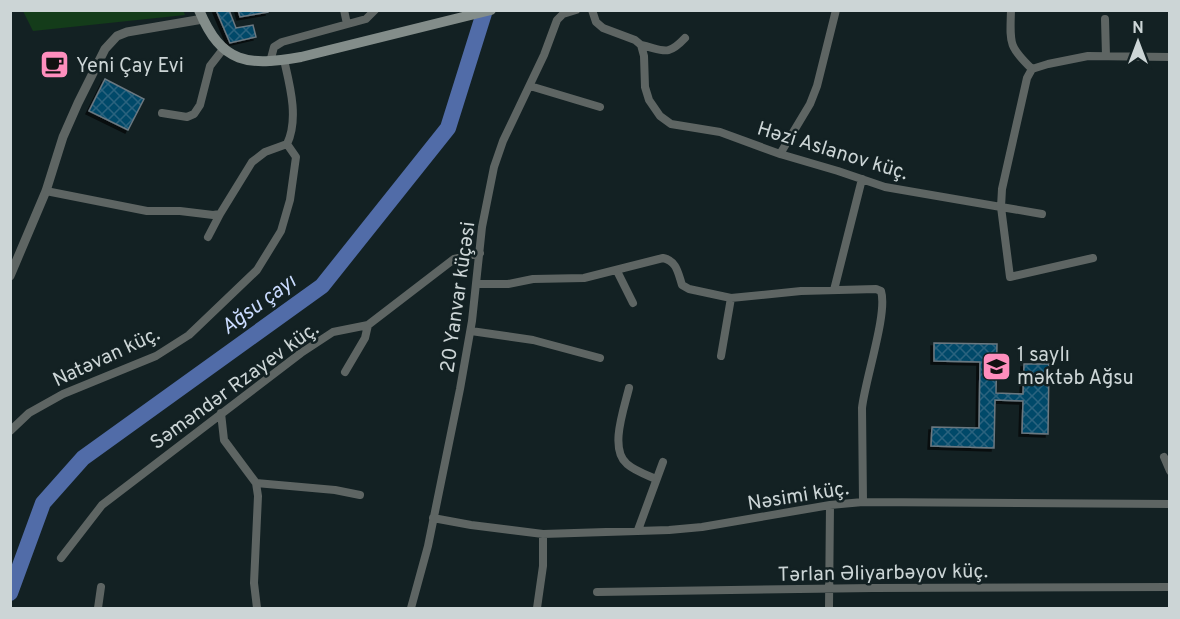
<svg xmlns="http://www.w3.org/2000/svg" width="1180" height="619" viewBox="0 0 1180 619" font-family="Overpass,sans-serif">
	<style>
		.park { fill: #143c1a }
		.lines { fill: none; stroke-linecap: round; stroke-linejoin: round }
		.river { stroke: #516ca8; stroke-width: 16 }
		.building { fill: url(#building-cross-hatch); stroke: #6b7880; stroke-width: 1.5; filter: url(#shadow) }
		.minor { stroke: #5e6563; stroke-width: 8 }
		.tertiary { stroke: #5e6563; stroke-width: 9 }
		.secondary { stroke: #838d8a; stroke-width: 10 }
		.labels { text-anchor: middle; stroke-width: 5; stroke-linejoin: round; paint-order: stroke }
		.poi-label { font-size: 20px; fill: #ccd5d6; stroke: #132123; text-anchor: start }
		.street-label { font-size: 20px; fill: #ccd5d6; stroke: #132123 }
		.water-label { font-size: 21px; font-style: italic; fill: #cadbfe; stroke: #132123 }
	</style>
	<defs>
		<pattern id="building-cross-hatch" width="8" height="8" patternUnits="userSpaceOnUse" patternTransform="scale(1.5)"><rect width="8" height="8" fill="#064a69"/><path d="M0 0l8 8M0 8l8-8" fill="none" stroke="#29637e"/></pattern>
		<filter id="shadow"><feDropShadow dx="-3" dy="3" stdDeviation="0" flood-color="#0009"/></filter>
	</defs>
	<rect width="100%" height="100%" fill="#132123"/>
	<path class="park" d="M 183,10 L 185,15 L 33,31 L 23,11 Z"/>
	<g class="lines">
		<path class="river" d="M 10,593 L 43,503 L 83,458 L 322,286 L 448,128 L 485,10"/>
	</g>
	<path class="building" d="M 216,10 L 229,10 L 236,28 L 253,25 L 256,37 L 230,43 Z
		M 238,10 L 268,10 L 268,12 L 240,17 Z
		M 105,79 L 144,99 L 128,130 L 89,111 Z
		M 934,343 L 997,344 L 996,393 L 1023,394 L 1024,364 L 1049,364 L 1048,434 L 1022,433 L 1023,401 L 995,400 L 994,448 L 931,446 L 932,427 L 979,428 L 980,362 L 934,361 Z"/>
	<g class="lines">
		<path class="minor" d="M 344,10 L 347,24
			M 592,10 L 596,22 L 603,28 L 635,40 L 641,45 L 644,56 L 645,87 L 649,100 L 660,116 L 671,124 L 720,132 L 780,154 L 838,171 L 885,187 L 1001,207 L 1002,189 L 1027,78 L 1032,69 L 1048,64 L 1088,56 L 1170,57
			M 1011,10 C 1010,43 1008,46 1032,69
			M 1105,19 L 1106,56
			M 641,45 C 664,50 667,57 685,38
			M 270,62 L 274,47 L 282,42 L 366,19 L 375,10
			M 530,86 L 600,107
			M 162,113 L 187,117 L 194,114 L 200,105 L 210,66 L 224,48
			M 780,154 L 810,104 L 817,86 L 836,10
			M 46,191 L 147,211 L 180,211 L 213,215 L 220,214 L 252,162 L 265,152 L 287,144 C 299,119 290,86 284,60
			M 1042,214 L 1001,207 L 1010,277 L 1093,258
			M 208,237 L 220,214
			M 617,271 L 633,303
			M 477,284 L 508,284 L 533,279 L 584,278 L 663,258 C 677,261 678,273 682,285 L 689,289 L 731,298 L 801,291 L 876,289 L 881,291 C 888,313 865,380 862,408 L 863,502
			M 834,290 L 862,179
			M 471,331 L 533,340 L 600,358
			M 721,356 L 731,298
			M 345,372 L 365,338 L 368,325
			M 629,388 C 624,409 609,449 627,464 C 635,471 647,475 656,479
			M 221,413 L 224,440 L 256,483 L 258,496 L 254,583 L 257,608
			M 10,431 L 29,413 L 63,394 L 156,356 L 189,335 L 257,270 L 281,231 L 290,200 L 296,157 L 287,144
			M 1164,457 L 1170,471
			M 256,483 L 335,490 L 360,495
			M 433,518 L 471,525 L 543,534 L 669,530 L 702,527 L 830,505 L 863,502 L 1170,504
			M 638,530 L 663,462
			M 61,558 L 102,505 L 301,353 L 333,332 L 368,325 L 454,259 L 480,253
			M 597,592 L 873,588 L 1170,587
			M 98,608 L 101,587
			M 411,608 L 428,546 L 460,389 L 472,321 L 482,227 L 494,167 L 503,141 L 544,55 L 557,20 L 563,14 L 576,10
			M 537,608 L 543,566 L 543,534
			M 829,608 L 830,505"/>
		<path class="tertiary" d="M 10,276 L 46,191 L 63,137 L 78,103 L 105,49 L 117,36 L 127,32 L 203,19"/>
		<path class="secondary" d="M 199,10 C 222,65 248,66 301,57 L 491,10"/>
	</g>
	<defs>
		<symbol id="cafe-square" viewBox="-11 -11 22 22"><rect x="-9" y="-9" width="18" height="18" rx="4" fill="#fe8ebd" stroke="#132123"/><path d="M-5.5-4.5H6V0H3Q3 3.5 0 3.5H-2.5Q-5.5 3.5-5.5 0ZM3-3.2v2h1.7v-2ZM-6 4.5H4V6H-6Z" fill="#111"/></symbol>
		<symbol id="school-square" viewBox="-11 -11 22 22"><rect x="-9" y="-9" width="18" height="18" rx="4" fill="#fe8ebd" stroke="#132123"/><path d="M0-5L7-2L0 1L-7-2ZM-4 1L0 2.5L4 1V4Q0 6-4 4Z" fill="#111"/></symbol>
	</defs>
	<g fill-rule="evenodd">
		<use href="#cafe-square" x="38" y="48" width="33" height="33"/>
		<use href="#school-square" x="980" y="350" width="33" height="33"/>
	</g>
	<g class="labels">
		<g class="poi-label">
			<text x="76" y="72">Yeni Çay Evi</text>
			<text x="1017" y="361">1 saylı<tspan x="1017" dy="23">məktəb Ağsu</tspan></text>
		</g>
		<g class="street-label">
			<text transform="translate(833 150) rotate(17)" y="7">Həzi Aslanov küç.</text>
			<text transform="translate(457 297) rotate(-82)" y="7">20 Yanvar küçəsi</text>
			<text transform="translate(106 356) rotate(-25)" y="7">Natəvan küç.</text>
			<text transform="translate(234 385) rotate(-36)" y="7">Səməndər Rzayev küç.</text>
			<text transform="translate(798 495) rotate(-9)" y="7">Nəsimi küç.</text>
			<text transform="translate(883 572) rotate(-1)" y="7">Tərlan Əliyarbəyov küç.</text>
		</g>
		<g class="water-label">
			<text transform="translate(258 304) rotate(-36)" y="7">Ağsu çayı</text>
		</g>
	</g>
	<rect width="1180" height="619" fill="none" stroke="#ccd5d6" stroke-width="24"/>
	<g transform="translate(1138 42)" stroke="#132123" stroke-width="4.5" paint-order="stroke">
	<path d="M0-4.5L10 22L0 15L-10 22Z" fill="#ccd5d6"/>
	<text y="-9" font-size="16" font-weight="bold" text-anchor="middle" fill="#ccd5d6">N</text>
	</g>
</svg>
